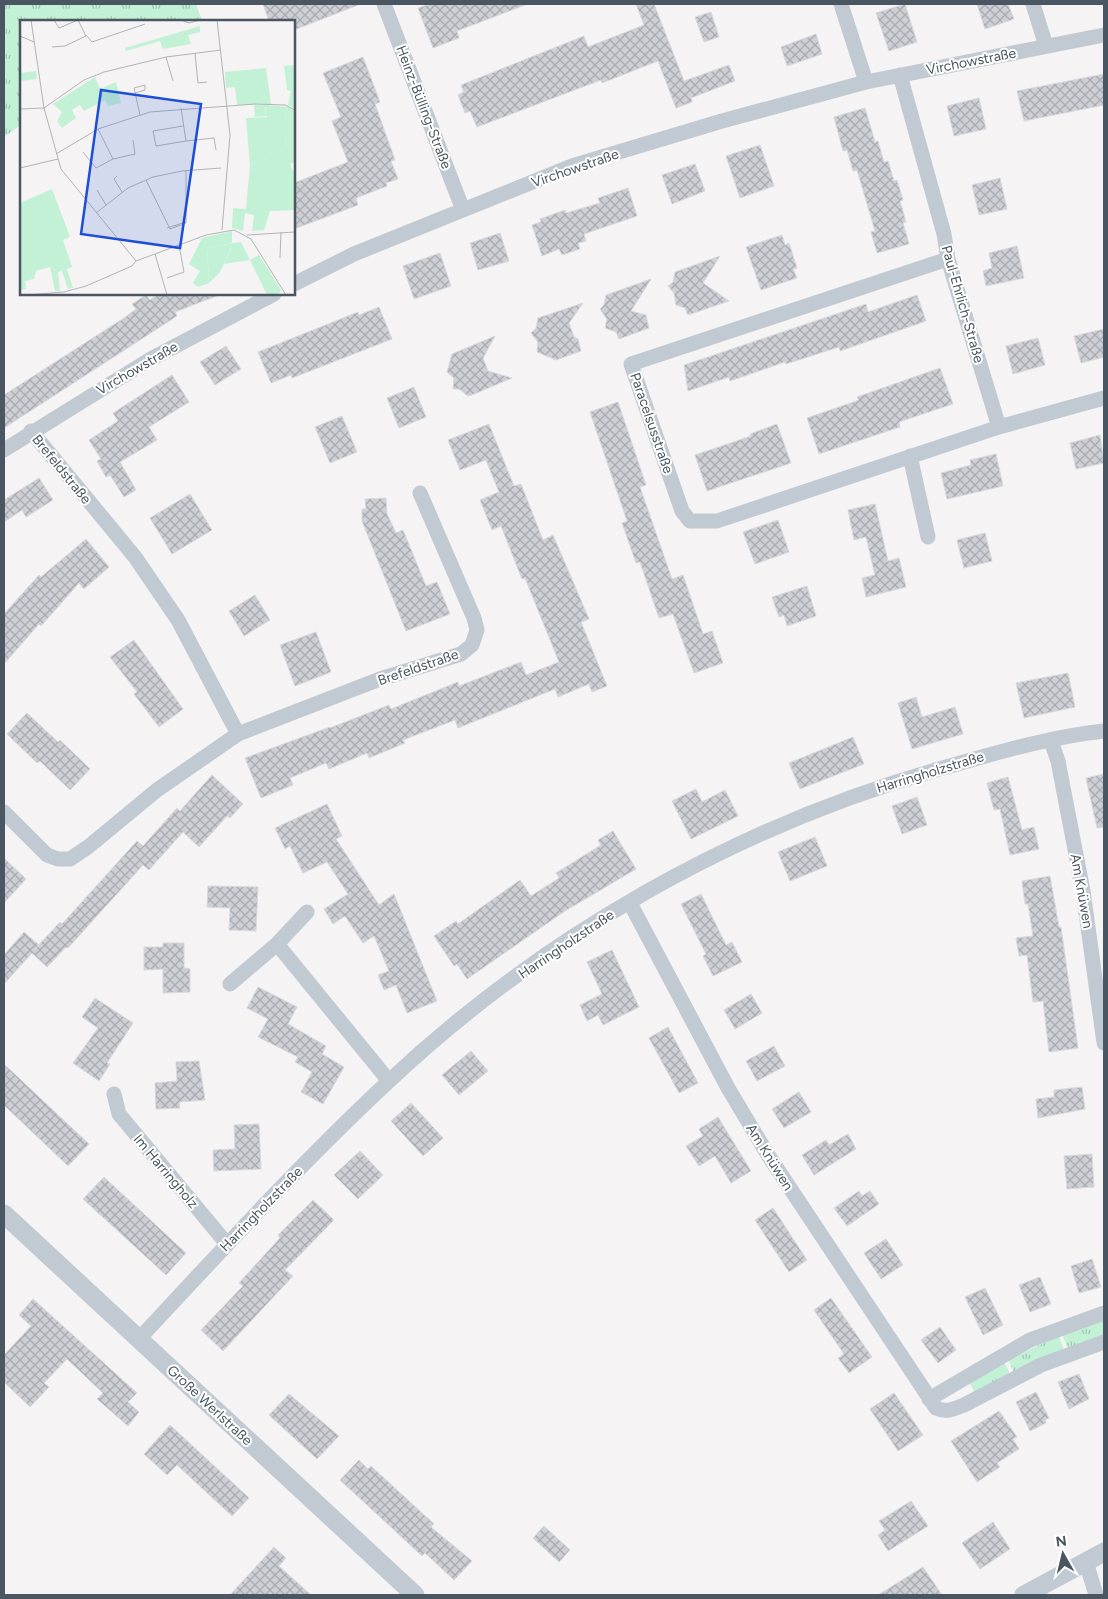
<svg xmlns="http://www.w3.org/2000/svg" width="1108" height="1599" viewBox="0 0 1108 1599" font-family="Figtree,sans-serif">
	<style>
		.grass { fill: url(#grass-tufts) }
		.building { fill: url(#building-cross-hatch); stroke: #d7d9de }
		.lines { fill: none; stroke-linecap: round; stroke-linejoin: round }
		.minor { stroke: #c1cad2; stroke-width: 15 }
		.tertiary { stroke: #c1cad2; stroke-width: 19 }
		.labels { text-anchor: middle; stroke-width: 4; stroke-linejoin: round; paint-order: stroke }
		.street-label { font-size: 14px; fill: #4a5661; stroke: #fff }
		.inset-road { fill: none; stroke: #b1b4b9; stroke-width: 1 }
		.view { fill: #1d4ed8; fill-opacity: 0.15; stroke: #1d4ed8; stroke-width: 2.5 }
		.inset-edge { fill: none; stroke: #4a5661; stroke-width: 2.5 }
	</style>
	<defs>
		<pattern id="grass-tufts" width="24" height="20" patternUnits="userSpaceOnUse" patternTransform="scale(1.25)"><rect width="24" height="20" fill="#c3f1d5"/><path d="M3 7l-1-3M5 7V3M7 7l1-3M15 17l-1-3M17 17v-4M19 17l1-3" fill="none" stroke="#a0c6b0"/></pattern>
		<pattern id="building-cross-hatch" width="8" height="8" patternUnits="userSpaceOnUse" patternTransform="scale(1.25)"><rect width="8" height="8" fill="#cdcfd5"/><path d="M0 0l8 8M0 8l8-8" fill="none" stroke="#a8abb0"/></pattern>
	</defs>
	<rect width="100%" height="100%" fill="#f5f3f3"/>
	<path class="grass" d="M 4,4 L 196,4 L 202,21 L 21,21 L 21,125 L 4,137 Z
		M 1104,1320 L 1104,1336 L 1068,1349 L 1062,1334 Z
		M 1059,1336 L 1064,1350 L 1014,1373 L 1008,1359 Z
		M 1004,1361 L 1010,1375 L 975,1393 L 969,1381 Z"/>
	<path class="building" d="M 263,4 L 358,4 L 358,5 L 294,30 L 294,21 L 269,21 Z
		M 430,4 L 524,4 L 525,5 L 457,31 L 459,38 L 433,48 L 418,8 Z
		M 636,4 L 654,4 L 684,81 L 729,65 L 735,81 L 691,98 L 692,102 L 676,108 L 658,61 L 602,83 L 601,80 L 477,127 L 470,111 L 465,113 L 458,95 L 464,92 L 461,85 L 584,36 L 588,47 L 644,25 Z
		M 905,4 L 917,42 L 889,51 L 876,13 Z
		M 977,4 L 1008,4 L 1014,19 L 985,29 Z
		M 711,12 L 719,37 L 704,42 L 695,17 Z
		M 816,34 L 822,54 L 787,66 L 781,47 Z
		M 363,57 L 380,102 L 375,104 L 395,160 L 391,161 L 398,179 L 386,183 L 387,186 L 356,198 L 358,205 L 294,229 L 294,183 L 348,162 L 332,121 L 341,117 L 323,73 Z
		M 1104,74 L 1104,105 L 1024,121 L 1017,91 Z
		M 979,98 L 986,129 L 954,136 L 947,106 Z
		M 865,108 L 875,142 L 878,141 L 884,162 L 888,161 L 894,181 L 897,180 L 903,200 L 900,201 L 906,222 L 903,223 L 909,244 L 877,253 L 871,232 L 875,231 L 857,170 L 853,171 L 847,150 L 843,151 L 834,117 Z
		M 760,145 L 774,186 L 740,198 L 726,156 Z
		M 695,164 L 705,191 L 672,204 L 662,175 Z
		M 1000,178 L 1007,209 L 979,215 L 972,185 Z
		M 628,188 L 637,216 L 584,234 L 586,241 L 578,243 L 580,249 L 562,255 L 559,249 L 542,256 L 532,225 L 541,222 L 540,219 L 565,210 L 566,213 L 600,203 L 598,198 Z
		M 500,233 L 509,261 L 478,270 L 470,243 Z
		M 782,235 L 785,245 L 789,243 L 797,268 L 793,269 L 797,278 L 761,290 L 746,247 Z
		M 1017,246 L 1024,278 L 986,286 L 983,271 L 992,268 L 989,253 Z
		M 440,253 L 451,286 L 414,299 L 403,266 Z
		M 720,256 L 703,283 L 729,301 L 688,315 L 685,308 L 676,305 L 674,293 L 668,286 L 673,282 L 675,272 Z
		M 651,279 L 631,311 L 646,315 L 649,328 L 619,339 L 616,332 L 605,328 L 607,319 L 600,309 L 604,305 L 606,295 Z
		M 159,294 L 219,295 L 175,312 L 177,316 L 4,428 L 4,395 L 124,318 L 136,309 L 132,304 L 146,295 L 150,300 Z
		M 917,295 L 926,321 L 840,351 L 839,347 L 786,364 L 785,362 L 730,381 L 729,377 L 688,391 L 684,365 L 866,304 L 868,312 Z
		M 583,303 L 569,323 L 574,337 L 578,339 L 581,351 L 556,360 L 537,352 L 538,342 L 531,333 L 536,328 L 538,318 Z
		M 379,307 L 392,339 L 292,378 L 291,375 L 271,383 L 258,352 L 358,312 L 359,315 Z
		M 1104,329 L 1104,357 L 1081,363 L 1074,336 Z
		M 495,336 L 483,358 L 488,371 L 512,378 L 472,395 L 468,396 L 459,389 L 453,389 L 454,378 L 447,372 L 452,354 Z
		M 1038,338 L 1045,365 L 1013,374 L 1006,346 Z
		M 226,346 L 241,369 L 215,385 L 200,362 Z
		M 940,368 L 953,404 L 899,422 L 900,427 L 819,454 L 807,418 L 859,400 L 857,397 Z
		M 172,375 L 189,402 L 149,427 L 157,440 L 120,462 L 136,490 L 124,497 L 110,475 L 106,477 L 97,461 L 101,459 L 89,440 L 118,421 L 113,413 Z
		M 414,387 L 426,417 L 399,428 L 387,398 Z
		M 618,402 L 646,485 L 640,487 L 672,579 L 683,575 L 703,634 L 712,631 L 723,663 L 694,673 L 673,614 L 659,618 L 640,562 L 636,563 L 622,523 L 627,521 L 590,412 Z
		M 342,416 L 357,452 L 330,463 L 315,427 Z
		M 489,424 L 514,486 L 521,484 L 543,540 L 553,535 L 589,619 L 581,622 L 607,686 L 592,692 L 589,684 L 558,697 L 555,689 L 458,728 L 455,720 L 403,740 L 405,743 L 369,758 L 367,753 L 329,769 L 326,763 L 290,778 L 293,785 L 261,798 L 245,758 L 330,727 L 330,728 L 389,705 L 391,709 L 458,682 L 459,686 L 521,662 L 526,675 L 559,662 L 525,578 L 522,579 L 501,526 L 492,530 L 480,500 L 499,492 L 486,460 L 460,470 L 448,440 Z
		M 777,424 L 791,463 L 707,491 L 695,455 L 751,436 L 750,434 Z
		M 1100,435 L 1104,463 L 1076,469 L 1070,443 Z
		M 996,454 L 1003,486 L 947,499 L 941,473 L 971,465 L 970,460 Z
		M 39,478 L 53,500 L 26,517 L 22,510 L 4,522 L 4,500 Z
		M 190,494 L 212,530 L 172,554 L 150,518 Z
		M 386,498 L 387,514 L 396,533 L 403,530 L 426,586 L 437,582 L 450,614 L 406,631 L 362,521 L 362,509 L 366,509 L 365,499 Z
		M 875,504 L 888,561 L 899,558 L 906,587 L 866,597 L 862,578 L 875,575 L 866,537 L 854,540 L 848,510 Z
		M 778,520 L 789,552 L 755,564 L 743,532 Z
		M 985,533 L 992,561 L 964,568 L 957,540 Z
		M 86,539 L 109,567 L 84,589 L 79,583 L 41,626 L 39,624 L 4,664 L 4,614 L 39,575 L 41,577 Z
		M 807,586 L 816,616 L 787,626 L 784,615 L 779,617 L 772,597 Z
		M 255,595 L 270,620 L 244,636 L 229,611 Z
		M 316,632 L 331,672 L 295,686 L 280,645 Z
		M 134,640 L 183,709 L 159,727 L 134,694 L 137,692 L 110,657 Z
		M 1068,673 L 1075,707 L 1024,718 L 1016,683 Z
		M 916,697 L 922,717 L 955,707 L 963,734 L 912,749 L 898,703 Z
		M 27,713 L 58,742 L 60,740 L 90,769 L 70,790 L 40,761 L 37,763 L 7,734 Z
		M 853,737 L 864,764 L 800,789 L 789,763 Z
		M 1104,774 L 1104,827 L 1097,828 L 1086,778 Z
		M 212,775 L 243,804 L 230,818 L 227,816 L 199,847 L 183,832 L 149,870 L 143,865 L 68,948 L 66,947 L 47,967 L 32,953 L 4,984 L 4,955 L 24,932 L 39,945 L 34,950 L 60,922 L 62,924 L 137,841 L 143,846 L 177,808 L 180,811 Z
		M 1008,777 L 1022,830 L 1034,827 L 1039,849 L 1010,855 L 1000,809 L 994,810 L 987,783 Z
		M 696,789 L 702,802 L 725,790 L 738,816 L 691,839 L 672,801 Z
		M 917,797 L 927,825 L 902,834 L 892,806 Z
		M 327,804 L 342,836 L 336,839 L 379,905 L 394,894 L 437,1001 L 407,1013 L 396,985 L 384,990 L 378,975 L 389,971 L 374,936 L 363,943 L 345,916 L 333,924 L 324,909 L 348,894 L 327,862 L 303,873 L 290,846 L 285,849 L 275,828 Z
		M 613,831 L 636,869 L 565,911 L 467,979 L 457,964 L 454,966 L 434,936 L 456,921 L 458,924 L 520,880 L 531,896 L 559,878 L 556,873 L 601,845 L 598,840 Z
		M 815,837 L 827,866 L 790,881 L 778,852 Z
		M 4,858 L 26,879 L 4,903 Z
		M 1050,876 L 1059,927 L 1061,927 L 1078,1048 L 1049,1052 L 1043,1001 L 1033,1002 L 1027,955 L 1019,956 L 1016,938 L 1033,936 L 1028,904 L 1025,904 L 1022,881 Z
		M 208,886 L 258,887 L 256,931 L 229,930 L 230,908 L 207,907 Z
		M 701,894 L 726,945 L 732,942 L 742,962 L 713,976 L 703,956 L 706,954 L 681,904 Z
		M 163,943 L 184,943 L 184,968 L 190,969 L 190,992 L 163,993 L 163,969 L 144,970 L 144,947 L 163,947 Z
		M 612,950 L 639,1007 L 603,1025 L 598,1015 L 587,1021 L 580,1005 L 602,994 L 587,962 Z
		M 258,987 L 297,1007 L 288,1024 L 326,1046 L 322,1054 L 344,1067 L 323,1104 L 301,1092 L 312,1072 L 295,1062 L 298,1057 L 258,1037 L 268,1019 L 247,1008 Z
		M 751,994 L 762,1013 L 735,1029 L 724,1010 Z
		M 95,998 L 133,1023 L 107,1063 L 110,1064 L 99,1081 L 73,1063 L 98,1028 L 82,1017 Z
		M 668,1027 L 698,1083 L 679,1093 L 649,1038 Z
		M 774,1046 L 785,1066 L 757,1081 L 746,1061 Z
		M 471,1051 L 488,1071 L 459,1095 L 442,1075 Z
		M 199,1061 L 205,1100 L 179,1102 L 180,1108 L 156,1109 L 155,1083 L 177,1081 L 176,1062 Z
		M 4,1064 L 89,1144 L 68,1166 L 4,1105 Z
		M 1082,1087 L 1085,1109 L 1038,1118 L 1036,1099 L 1054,1097 L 1054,1090 Z
		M 799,1092 L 811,1112 L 784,1128 L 772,1109 Z
		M 411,1103 L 443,1138 L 423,1156 L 391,1121 Z
		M 718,1117 L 751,1171 L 731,1183 L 715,1156 L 699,1166 L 686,1146 L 703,1136 L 699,1129 Z
		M 259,1124 L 261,1169 L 214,1171 L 213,1150 L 235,1149 L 234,1125 Z
		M 848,1134 L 856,1149 L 814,1175 L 802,1155 L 826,1140 L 829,1145 Z
		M 360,1151 L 383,1175 L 358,1199 L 334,1175 Z
		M 1092,1154 L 1094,1187 L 1067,1189 L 1064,1156 Z
		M 104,1177 L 186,1253 L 166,1275 L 83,1199 Z
		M 859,1191 L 862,1196 L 870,1191 L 879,1204 L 847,1226 L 834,1208 Z
		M 313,1200 L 334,1220 L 285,1270 L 293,1276 L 223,1351 L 201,1330 L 243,1286 L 239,1283 L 280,1238 L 278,1235 Z
		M 773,1208 L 807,1260 L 789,1272 L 755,1220 Z
		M 886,1239 L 903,1265 L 881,1279 L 864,1253 Z
		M 1092,1259 L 1101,1287 L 1079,1293 L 1071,1266 Z
		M 1040,1277 L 1051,1304 L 1030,1312 L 1019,1285 Z
		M 985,1288 L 1003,1325 L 983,1335 L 965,1297 Z
		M 831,1298 L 872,1357 L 849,1373 L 838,1358 L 844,1354 L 814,1310 Z
		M 33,1299 L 137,1393 L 128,1402 L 139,1412 L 128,1426 L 97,1399 L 103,1393 L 67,1359 L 44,1383 L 49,1387 L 30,1407 L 4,1382 L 4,1355 L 31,1326 L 19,1315 Z
		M 940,1327 L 956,1350 L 938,1363 L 921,1340 Z
		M 1079,1374 L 1089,1399 L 1069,1409 L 1058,1382 Z
		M 1036,1392 L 1049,1418 L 1045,1420 L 1046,1423 L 1030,1431 L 1016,1402 Z
		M 894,1393 L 923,1435 L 898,1451 L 870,1409 Z
		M 289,1394 L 339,1436 L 317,1459 L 269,1415 Z
		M 999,1411 L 1017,1437 L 1013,1439 L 1019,1449 L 997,1463 L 1000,1467 L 977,1482 L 951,1441 Z
		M 170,1425 L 249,1498 L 232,1516 L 177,1465 L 167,1475 L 144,1454 Z
		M 359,1460 L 368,1469 L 371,1466 L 434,1524 L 431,1527 L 472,1561 L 454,1580 L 425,1553 L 422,1556 L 340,1480 Z
		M 911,1501 L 928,1526 L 888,1551 L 878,1535 L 885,1530 L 879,1521 Z
		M 993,1522 L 1010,1549 L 980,1569 L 962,1543 Z
		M 544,1526 L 570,1550 L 559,1562 L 533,1538 Z
		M 274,1547 L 286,1558 L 279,1566 L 311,1595 L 230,1595 Z
		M 923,1567 L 942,1595 L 878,1595 Z"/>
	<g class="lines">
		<path class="minor" d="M 384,4 L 463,210
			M 841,4 L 866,82
			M 1033,4 L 1046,46
			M 900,75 L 944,234 L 948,259 L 999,427 L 1104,398
			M 948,259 L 631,364 L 682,511 L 690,521 L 717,521 L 999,427
			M 294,284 L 354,254 L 572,166 L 722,121 L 866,82 L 1104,35
			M 31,431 L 135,557 L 178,620 L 238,734
			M 4,450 L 149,360 L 274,294
			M 910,456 L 928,537
			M 1051,741 L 1058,761 L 1083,891 L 1104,1043
			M 4,812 L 47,855 L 58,859 L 70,859 L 88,847 L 157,790 L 238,734 L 380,679 L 461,654 L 472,645 L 477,630 L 474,618 L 420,493
			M 630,903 L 728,1088 L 768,1155 L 936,1408 C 946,1413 954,1409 964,1405 L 1041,1365 L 1104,1342
			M 307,912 L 277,944 L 389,1081
			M 230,984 L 277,944
			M 114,1094 L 119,1114 L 227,1244
			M 139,1339 C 220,1252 300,1164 388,1082 C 542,937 735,827 939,769 C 993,754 1048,737 1104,731
			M 929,1399 L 1030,1340 L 1104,1313
			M 1086,1562 L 1096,1595"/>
		<path class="tertiary" d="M 4,1214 L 415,1595
			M 1024,1595 L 1104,1552"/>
	</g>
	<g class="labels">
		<g class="street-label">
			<text transform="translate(971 61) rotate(-11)" y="5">Virchowstraße</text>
			<text transform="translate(424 107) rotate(69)" y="5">Heinz-Bülling-Straße</text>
			<text transform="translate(575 168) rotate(-19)" y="5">Virchowstraße</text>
			<text transform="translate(963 304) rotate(74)" y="5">Paul-Ehrlich-Straße</text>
			<text transform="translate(137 368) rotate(-30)" y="5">Virchowstraße</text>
			<text transform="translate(652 423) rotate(71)" y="5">Paracelsusstraße</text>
			<text transform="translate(62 469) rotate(51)" y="5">Brefeldstraße</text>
			<text transform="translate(418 667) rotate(-19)" y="5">Brefeldstraße</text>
			<text transform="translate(930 772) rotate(-17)" y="5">Harringholzstraße</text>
			<text transform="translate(1082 891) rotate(80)" y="5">Am Knüwen</text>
			<text transform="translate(566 944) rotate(-34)" y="5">Harringholzstraße</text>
			<text transform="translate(770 1157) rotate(58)" y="5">Am Knüwen</text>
			<text transform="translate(166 1171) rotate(50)" y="5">Im Harringholz</text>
			<text transform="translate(261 1209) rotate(-46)" y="5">Harringholzstraße</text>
			<text transform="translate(210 1405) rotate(43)" y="5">Große Werlstraße</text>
		</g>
	</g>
	<g transform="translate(20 20)">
		<rect width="275" height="275" fill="#f5f3f3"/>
		<path d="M 180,6 L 180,12 L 168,15 L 171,24 L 143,29 L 140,21 L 106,31 L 105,28 ZM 275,45 L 275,89 L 268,85 L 271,71 L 267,70 L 264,46 ZM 246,48 L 251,84 L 217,85 L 215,67 L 206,68 L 205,52 ZM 75,57 L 80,69 L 96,62 L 101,83 L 88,86 L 85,80 L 64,91 L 60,85 L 52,90 L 56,98 L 42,108 L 37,101 L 42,92 L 33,84 ZM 234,85 L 245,85 L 246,96 L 235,97 ZM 268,87 L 275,91 L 275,142 L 270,144 L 275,155 L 275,190 L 250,191 L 244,210 L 232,211 L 234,195 L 225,193 L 223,211 L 212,208 L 213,188 L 226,189 L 230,146 L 266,128 L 264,102 ZM 32,169 L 50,217 L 43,220 L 52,247 L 47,249 L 53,268 L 48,269 L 42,251 L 38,252 L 40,271 L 35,271 L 30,247 L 16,251 L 14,259 L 5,261 L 6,269 L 0,270 L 0,183 ZM 212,211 L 212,223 L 187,228 L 189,263 L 178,267 L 173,263 L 180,251 L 169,244 L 182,218 ZM 239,235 L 261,270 L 258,275 L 247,275 L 230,240 Z" fill="#c3f1d5"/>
		<path d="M 16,51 L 17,59 L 0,61 L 0,53 ZM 213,223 L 200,252 L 189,263 L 187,228 Z" fill="#c3f1d5"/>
		<path d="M 245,85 L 268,87 L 264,102 L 266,128 L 252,135 Z" fill="#c3f1d5"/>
		<path d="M 248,97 L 252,135 L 230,146 L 226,98 Z" fill="#c3f1d5"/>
		<path d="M 221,222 L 230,240 L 204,244 L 213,223 Z" fill="#c3f1d5"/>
		<path class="inset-road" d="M 11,0 L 24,88 L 41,149 L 116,241M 34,0 L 39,8 L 58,0M 161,0 L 169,3 L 180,0M 197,0 L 210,115 L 202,210M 66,15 L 72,22 L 125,4M 0,16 L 14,22M 32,27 L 45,26 L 66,16 L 58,0M 175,33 L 178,63 L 187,62M 146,37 L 153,61M 115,73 L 125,70 L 125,65 L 114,68 L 120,95M 24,88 L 64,60 L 84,52 L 146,37 L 201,30M 161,88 L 166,121 L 194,118 L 196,130M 0,89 L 24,88M 163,106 L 133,111 L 136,126 L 166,121M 78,109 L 93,139M 63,132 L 76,148 L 93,139 L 115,134 L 113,120M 36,134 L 78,109 L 130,92 L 235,84 L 265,85 L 275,90M 0,148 L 38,139M 97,156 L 94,159 L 102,172M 126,160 L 150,209 L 166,203 L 166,150M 77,170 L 86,185M 76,193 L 108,168 L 133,157 L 162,151 L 201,148M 147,208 L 166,202M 227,215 L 275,212M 135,234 L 147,275M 260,238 L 261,212M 116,241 L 186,215 L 214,210 L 231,219 L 266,275M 147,258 L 164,252 L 159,225M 7,275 L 44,272 L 66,266 L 112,246 L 116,241"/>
		<path class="view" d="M 81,70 L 181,84 L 160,228 L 61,214 Z"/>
		<rect width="275" height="275" class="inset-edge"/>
	</g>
	<rect width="1108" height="1599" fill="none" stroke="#4a5661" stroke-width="10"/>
	<g transform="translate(1063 1554) rotate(352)" stroke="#ffffff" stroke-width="4" paint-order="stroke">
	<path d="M0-4L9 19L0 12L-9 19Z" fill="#4a5661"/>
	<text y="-8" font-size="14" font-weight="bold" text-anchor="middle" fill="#4a5661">N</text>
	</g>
</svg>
